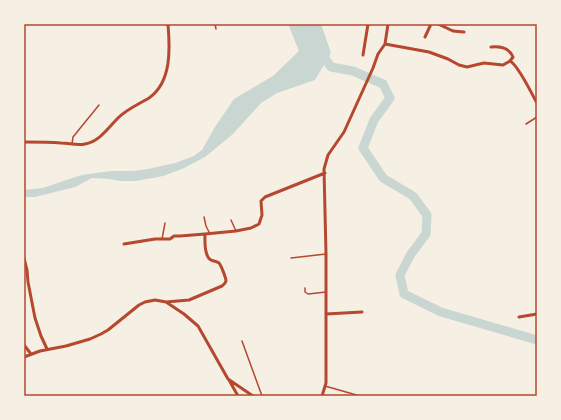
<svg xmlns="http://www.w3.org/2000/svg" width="561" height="420" viewBox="0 0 561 420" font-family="Inter,sans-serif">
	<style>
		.water { fill: #c9d6d2 }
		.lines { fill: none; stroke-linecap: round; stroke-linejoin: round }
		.river { stroke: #c9d6d2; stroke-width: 9 }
		.service { stroke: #b5482f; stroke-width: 1.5 }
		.minor { stroke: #b5482f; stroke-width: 3 }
		.neatline { fill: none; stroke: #b5482f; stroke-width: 1.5 }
	</style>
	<rect width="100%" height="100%" fill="#f6efe4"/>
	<path class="water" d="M 288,24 L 321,24 L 331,53 L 315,80 L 277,93 L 261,103 L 233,134 L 205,157 L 182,169 L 163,176 L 136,181 L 120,181 L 109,179 L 92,178 L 75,187 L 35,197 L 24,197 L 24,190 L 43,188 L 78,176 L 88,174 L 112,171 L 134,171 L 148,169 L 175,163 L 194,156 L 202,150 L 215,127 L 234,99 L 273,76 L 299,51 Z"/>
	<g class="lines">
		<path class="river" d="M 321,52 L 331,67 L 353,71 L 383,84 L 390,98 L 374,120 L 363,148 L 383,178 L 413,196 L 427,215 L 426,234 L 411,254 L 400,275 L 404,294 L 441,312 L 537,340"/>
		<path class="service" d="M 215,24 L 216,29
			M 526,124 L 537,117
			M 72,144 L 73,137 L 99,105
			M 204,217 L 206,226 L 210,234
			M 231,220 L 236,231
			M 162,239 L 165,223
			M 291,258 L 326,254
			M 305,288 L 305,292 L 308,294 L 326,292
			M 242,341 L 262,396
			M 325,386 L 360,396"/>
		<path class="minor" d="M 438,24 L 453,31 L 464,32
			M 425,37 L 431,24
			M 385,44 L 429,52 L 448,59 L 459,65 L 467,67 L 484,63 L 503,65 L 510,61 C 519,66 531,93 537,103
			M 491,47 C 500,46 509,47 513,57 L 510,61
			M 363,55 L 368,24
			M 24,142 C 36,142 49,142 61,143 C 69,143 77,146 85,144 C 99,142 109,127 118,118 C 127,109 139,104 149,98 C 172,82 170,48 168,24
			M 124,244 L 155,239 L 170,239 L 174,236 L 180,236 L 205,234 L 236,231 L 251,228 L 259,224 L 262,215 L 261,201 L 265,197 L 325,173
			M 24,258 L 27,270 L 28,282 L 35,318 L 41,336 L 47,349
			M 166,302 L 184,314 L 198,326 L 228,379 L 253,396
			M 326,314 L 362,312
			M 519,317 L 537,314
			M 24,345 L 31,354
			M 24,357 L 40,351 L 66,346 L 90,339 L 101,334 L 108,330 L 139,305 L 145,302 L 155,300 L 166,302 L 189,300 L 222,286 C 224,284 225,284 226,281 C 226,278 221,265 219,263 C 215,260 210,262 208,257 C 204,250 205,241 205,234
			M 229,380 L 238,396
			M 322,396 L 326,383 L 326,254 L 324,169 L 328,155 L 344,132 L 373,68 L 378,54 L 385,44 L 388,24"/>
	</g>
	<rect width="561" height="420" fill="none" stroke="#f6efe4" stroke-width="50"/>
	<rect x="25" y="25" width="511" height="370" class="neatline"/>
</svg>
